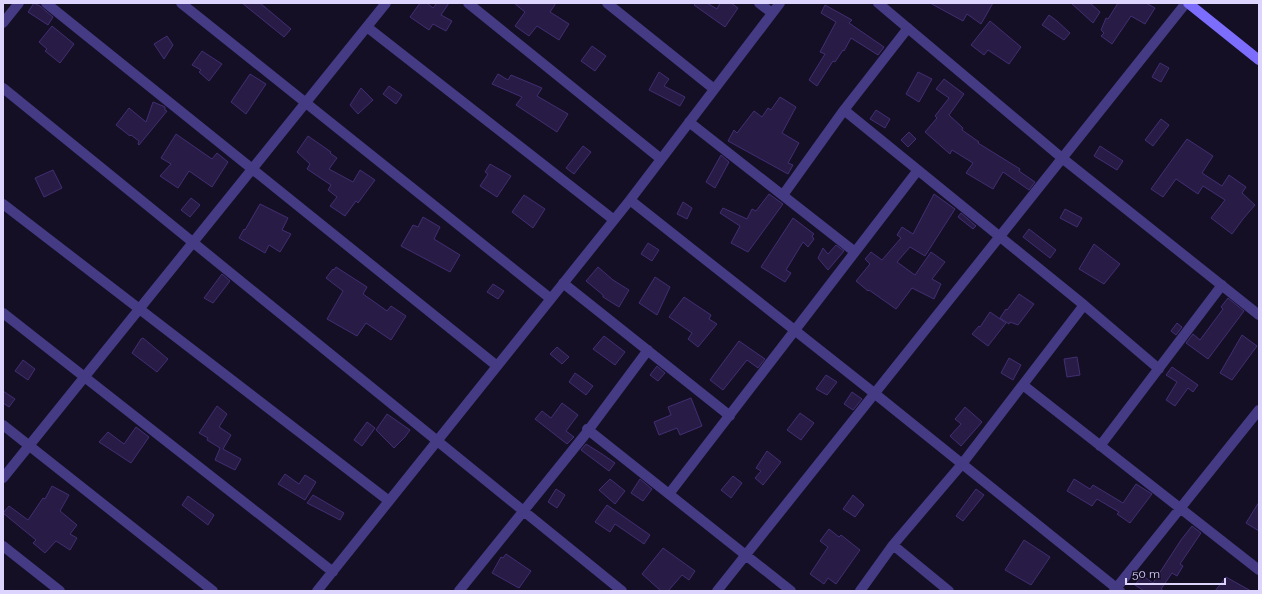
<svg xmlns="http://www.w3.org/2000/svg" width="1262" height="594" viewBox="0 0 1262 594" font-family="Raleway,sans-serif">
	<style>
		.building { fill: #281c47; stroke: #412e72 }
		.lines { fill: none; stroke-linecap: round; stroke-linejoin: round }
		.minor { stroke: #443b84; stroke-width: 10 }
		.secondary { stroke: #7d6dfd; stroke-width: 10 }
	</style>
	<rect width="100%" height="100%" fill="#150f26"/>
	<path class="building" d="M 34,3 L 40,6 L 53,17 L 48,25 L 28,12 Z
		M 242,3 L 260,3 L 291,29 L 284,37 Z
		M 420,3 L 427,3 L 433,8 L 437,3 L 449,3 L 441,15 L 452,21 L 446,31 L 433,24 L 429,30 L 410,17 Z
		M 514,3 L 556,3 L 550,12 L 569,24 L 559,40 L 537,26 L 529,36 L 515,26 L 525,12 Z
		M 696,3 L 707,3 L 717,9 L 720,3 L 731,3 L 738,8 L 725,27 L 694,5 Z
		M 930,3 L 993,3 L 981,24 L 967,14 L 963,21 Z
		M 1071,3 L 1090,3 L 1100,12 L 1093,23 Z
		M 1118,3 L 1146,3 L 1155,8 L 1145,24 L 1131,16 L 1112,44 L 1101,36 L 1104,33 L 1101,30 L 1106,18 L 1108,19 Z
		M 825,5 L 852,20 L 849,23 L 884,47 L 878,55 L 851,38 L 844,51 L 843,50 L 835,62 L 833,61 L 817,86 L 809,80 L 825,54 L 820,52 L 836,22 L 821,13 Z
		M 1049,15 L 1057,21 L 1070,33 L 1064,40 L 1042,25 Z
		M 990,21 L 1021,47 L 1009,64 L 988,50 L 984,55 L 971,45 Z
		M 52,26 L 74,44 L 60,63 L 45,51 L 47,49 L 39,42 Z
		M 167,36 L 173,45 L 164,59 L 154,44 Z
		M 592,46 L 606,56 L 595,71 L 581,61 Z
		M 202,51 L 222,64 L 209,81 L 199,72 L 201,70 L 192,65 Z
		M 1160,63 L 1169,68 L 1161,82 L 1152,77 Z
		M 659,72 L 669,79 L 664,86 L 685,97 L 680,106 L 649,90 Z
		M 918,72 L 932,79 L 919,102 L 906,94 Z
		M 250,74 L 266,84 L 246,114 L 231,102 Z
		M 498,74 L 508,80 L 511,75 L 542,88 L 537,96 L 568,114 L 557,132 L 516,105 L 522,97 L 492,84 Z
		M 944,79 L 964,94 L 949,115 L 963,128 L 962,130 L 979,142 L 978,143 L 1020,169 L 1019,171 L 1035,182 L 1029,190 L 1003,172 L 993,189 L 966,173 L 973,163 L 952,150 L 950,154 L 925,132 L 937,118 L 935,116 L 949,98 L 936,89 Z
		M 389,86 L 402,95 L 396,104 L 383,94 Z
		M 361,88 L 373,100 L 358,114 L 350,105 Z
		M 780,97 L 796,107 L 782,133 L 799,143 L 788,163 L 793,165 L 788,174 L 728,141 L 734,130 L 737,133 L 754,111 L 762,117 L 768,108 L 771,110 Z
		M 153,102 L 163,106 L 165,107 L 165,110 L 167,111 L 139,145 L 138,144 L 139,141 L 131,135 L 130,136 L 116,125 L 129,108 L 146,122 Z
		M 876,110 L 890,119 L 885,128 L 870,119 Z
		M 1161,119 L 1169,125 L 1153,146 L 1145,140 Z
		M 909,132 L 916,139 L 908,147 L 901,140 Z
		M 176,134 L 212,159 L 217,153 L 228,162 L 212,187 L 189,171 L 178,188 L 160,176 L 171,164 L 161,158 Z
		M 308,136 L 331,152 L 330,153 L 337,158 L 329,169 L 353,182 L 360,170 L 375,180 L 358,203 L 356,201 L 345,216 L 330,206 L 337,197 L 328,190 L 331,185 L 307,169 L 310,164 L 297,152 Z
		M 1187,139 L 1213,156 L 1202,173 L 1222,186 L 1229,175 L 1246,187 L 1242,193 L 1255,205 L 1243,219 L 1232,234 L 1211,218 L 1225,200 L 1203,186 L 1198,194 L 1176,179 L 1163,197 L 1151,189 Z
		M 583,146 L 591,152 L 574,174 L 566,168 Z
		M 1100,146 L 1123,161 L 1117,170 L 1094,156 Z
		M 721,155 L 729,162 L 715,188 L 706,182 Z
		M 490,164 L 511,176 L 497,197 L 480,186 L 488,174 L 485,172 Z
		M 53,170 L 62,188 L 44,197 L 35,178 Z
		M 769,194 L 783,204 L 748,252 L 731,243 L 740,226 L 720,213 L 723,208 L 747,219 L 752,209 L 756,211 Z
		M 934,194 L 955,209 L 925,256 L 910,247 L 897,262 L 915,275 L 931,252 L 945,262 L 932,279 L 941,284 L 934,299 L 912,288 L 896,309 L 869,290 L 868,291 L 856,281 L 870,264 L 865,259 L 871,252 L 882,260 L 901,238 L 897,235 L 902,227 L 913,234 Z
		M 524,195 L 545,209 L 533,228 L 512,212 Z
		M 191,198 L 200,205 L 190,217 L 181,210 Z
		M 683,202 L 692,208 L 687,219 L 677,214 Z
		M 260,204 L 288,218 L 282,230 L 291,234 L 280,252 L 269,245 L 265,253 L 239,238 L 244,229 L 245,230 Z
		M 1065,209 L 1082,218 L 1077,227 L 1060,218 Z
		M 961,213 L 976,226 L 973,229 L 958,217 Z
		M 423,217 L 440,227 L 434,239 L 460,255 L 450,272 L 401,246 L 413,225 L 418,227 Z
		M 793,218 L 814,234 L 812,236 L 814,239 L 808,247 L 803,242 L 786,270 L 791,273 L 785,282 L 761,267 Z
		M 1029,229 L 1056,250 L 1050,258 L 1023,237 Z
		M 648,243 L 659,250 L 652,261 L 641,254 Z
		M 1094,244 L 1120,264 L 1104,284 L 1079,269 Z
		M 836,245 L 844,251 L 828,270 L 818,258 L 823,248 L 828,254 Z
		M 336,267 L 367,287 L 363,294 L 387,311 L 391,306 L 406,316 L 391,340 L 366,323 L 357,336 L 327,319 L 343,291 L 326,278 L 333,269 L 334,270 Z
		M 598,267 L 613,280 L 629,290 L 619,307 L 603,297 L 603,295 L 586,281 Z
		M 222,274 L 230,281 L 213,303 L 204,298 Z
		M 655,277 L 670,287 L 657,315 L 639,303 Z
		M 493,284 L 504,291 L 498,299 L 487,292 Z
		M 1019,294 L 1034,304 L 1018,325 L 1010,322 L 1009,324 L 1000,318 L 1006,309 L 1007,310 Z
		M 684,297 L 711,315 L 709,319 L 717,324 L 698,347 L 688,339 L 692,333 L 669,317 Z
		M 1228,298 L 1244,311 L 1208,359 L 1186,343 L 1193,334 L 1200,340 L 1223,309 L 1221,307 Z
		M 990,312 L 1006,323 L 988,346 L 972,334 L 979,326 L 980,327 Z
		M 1177,323 L 1182,327 L 1176,335 L 1171,331 Z
		M 1242,335 L 1257,346 L 1232,380 L 1220,373 Z
		M 604,336 L 625,352 L 615,365 L 593,349 Z
		M 143,338 L 168,359 L 157,372 L 132,353 L 141,339 Z
		M 739,341 L 765,359 L 758,368 L 747,360 L 723,390 L 710,380 Z
		M 557,347 L 569,357 L 562,364 L 550,354 Z
		M 1077,357 L 1080,375 L 1067,377 L 1064,359 Z
		M 1009,358 L 1021,365 L 1013,380 L 1001,373 Z
		M 23,360 L 35,369 L 28,380 L 15,371 Z
		M 657,366 L 665,373 L 658,381 L 650,375 Z
		M 1172,367 L 1198,385 L 1193,392 L 1188,388 L 1175,406 L 1166,400 L 1177,382 L 1166,375 Z
		M 575,373 L 593,386 L 586,395 L 569,382 Z
		M 826,375 L 837,382 L 827,395 L 816,389 Z
		M 3,391 L 15,399 L 9,407 L 3,403 Z
		M 852,392 L 862,399 L 853,410 L 844,404 Z
		M 691,398 L 702,426 L 680,435 L 677,428 L 659,435 L 654,422 L 671,415 L 668,407 Z
		M 562,403 L 578,415 L 566,431 L 574,437 L 567,444 L 535,419 L 542,411 L 551,418 Z
		M 217,406 L 227,414 L 219,427 L 231,435 L 223,449 L 241,459 L 235,470 L 215,460 L 220,448 L 207,440 L 208,438 L 199,433 Z
		M 965,407 L 982,422 L 961,446 L 950,436 L 961,424 L 955,419 Z
		M 800,413 L 814,423 L 801,440 L 787,430 Z
		M 387,414 L 410,430 L 405,437 L 394,448 L 376,430 Z
		M 367,422 L 375,428 L 362,446 L 354,440 Z
		M 136,427 L 149,437 L 131,463 L 99,442 L 108,432 L 124,444 Z
		M 586,444 L 602,454 L 615,463 L 609,471 L 581,450 Z
		M 767,451 L 781,462 L 763,485 L 755,478 L 761,471 L 756,468 Z
		M 285,474 L 299,484 L 305,475 L 316,482 L 305,500 L 278,484 Z
		M 733,476 L 742,483 L 731,498 L 721,490 Z
		M 610,479 L 625,491 L 615,504 L 599,490 Z
		M 640,479 L 652,489 L 643,501 L 631,493 Z
		M 1074,479 L 1090,489 L 1093,485 L 1123,503 L 1136,484 L 1152,494 L 1130,523 L 1117,514 L 1119,512 L 1097,499 L 1092,506 L 1067,491 Z
		M 52,486 L 69,495 L 60,511 L 77,525 L 70,534 L 77,538 L 70,550 L 56,541 L 45,553 L 33,543 L 36,540 L 3,513 L 9,506 L 28,520 L 43,498 L 45,499 Z
		M 556,489 L 565,495 L 557,508 L 548,502 Z
		M 976,489 L 984,495 L 963,521 L 956,516 Z
		M 313,495 L 344,513 L 340,520 L 307,503 Z
		M 853,495 L 864,505 L 855,517 L 843,509 Z
		M 188,496 L 214,515 L 208,525 L 182,505 Z
		M 1259,502 L 1259,531 L 1246,523 Z
		M 607,505 L 650,535 L 644,544 L 615,524 L 610,532 L 595,522 Z
		M 1192,526 L 1201,533 L 1180,564 L 1183,566 L 1177,576 L 1172,573 L 1161,589 L 1164,591 L 1144,591 L 1135,585 L 1142,575 L 1153,583 L 1181,540 Z
		M 829,529 L 839,537 L 841,535 L 860,550 L 836,584 L 828,578 L 824,584 L 810,574 L 828,547 L 820,541 Z
		M 1024,540 L 1050,557 L 1031,585 L 1005,570 Z
		M 663,548 L 695,571 L 689,580 L 682,575 L 668,591 L 661,591 L 642,574 Z
		M 506,554 L 531,571 L 519,588 L 492,573 L 501,557 L 503,558 Z
		M 1226,577 L 1251,591 L 1215,591 Z"/>
	<g class="lines">
		<path class="minor" d="M 46,3 L 497,366
			M 181,3 L 551,299
			M 468,3 L 661,159
			M 607,3 L 714,89
			M 759,3 L 772,13
			M 878,3 L 1062,158 L 1259,315
			M 3,23 L 19,3
			M 367,27 L 614,220
			M 3,88 L 622,591
			M 844,110 L 1084,305 L 1159,369
			M 689,122 L 855,252
			M 783,195 L 844,110 L 908,28
			M 630,200 L 874,393 L 1120,591
			M 3,204 L 389,501
			M 563,283 L 730,416
			M 3,313 L 333,572
			M 1023,385 L 1259,570
			M 3,425 L 213,591
			M 587,429 L 791,591
			M 1100,446 L 1222,285
			M 3,478 L 386,3
			M 669,494 L 918,170
			M 893,545 L 949,591
			M 3,546 L 60,591
			M 317,591 L 630,200 L 780,3
			M 459,591 L 584,436 L 648,350
			M 717,591 L 1186,3
			M 860,591 L 893,545 L 962,464 L 1084,305
			M 1114,591 L 1259,410"/>
		<path class="secondary" d="M 1188,3 L 1259,60"/>
	</g>
	<rect width="1262" height="594" fill="none" stroke="#ddd5fe" stroke-width="8"/>
	<path d="M1126 578v6h99v-6" fill="none" stroke="#ddd5fe" stroke-width="2"/>
	<text x="1132" y="578" font-size="12" fill="#ddd5fe" stroke="#150f26" stroke-width="3" paint-order="stroke">50 m</text>
</svg>
